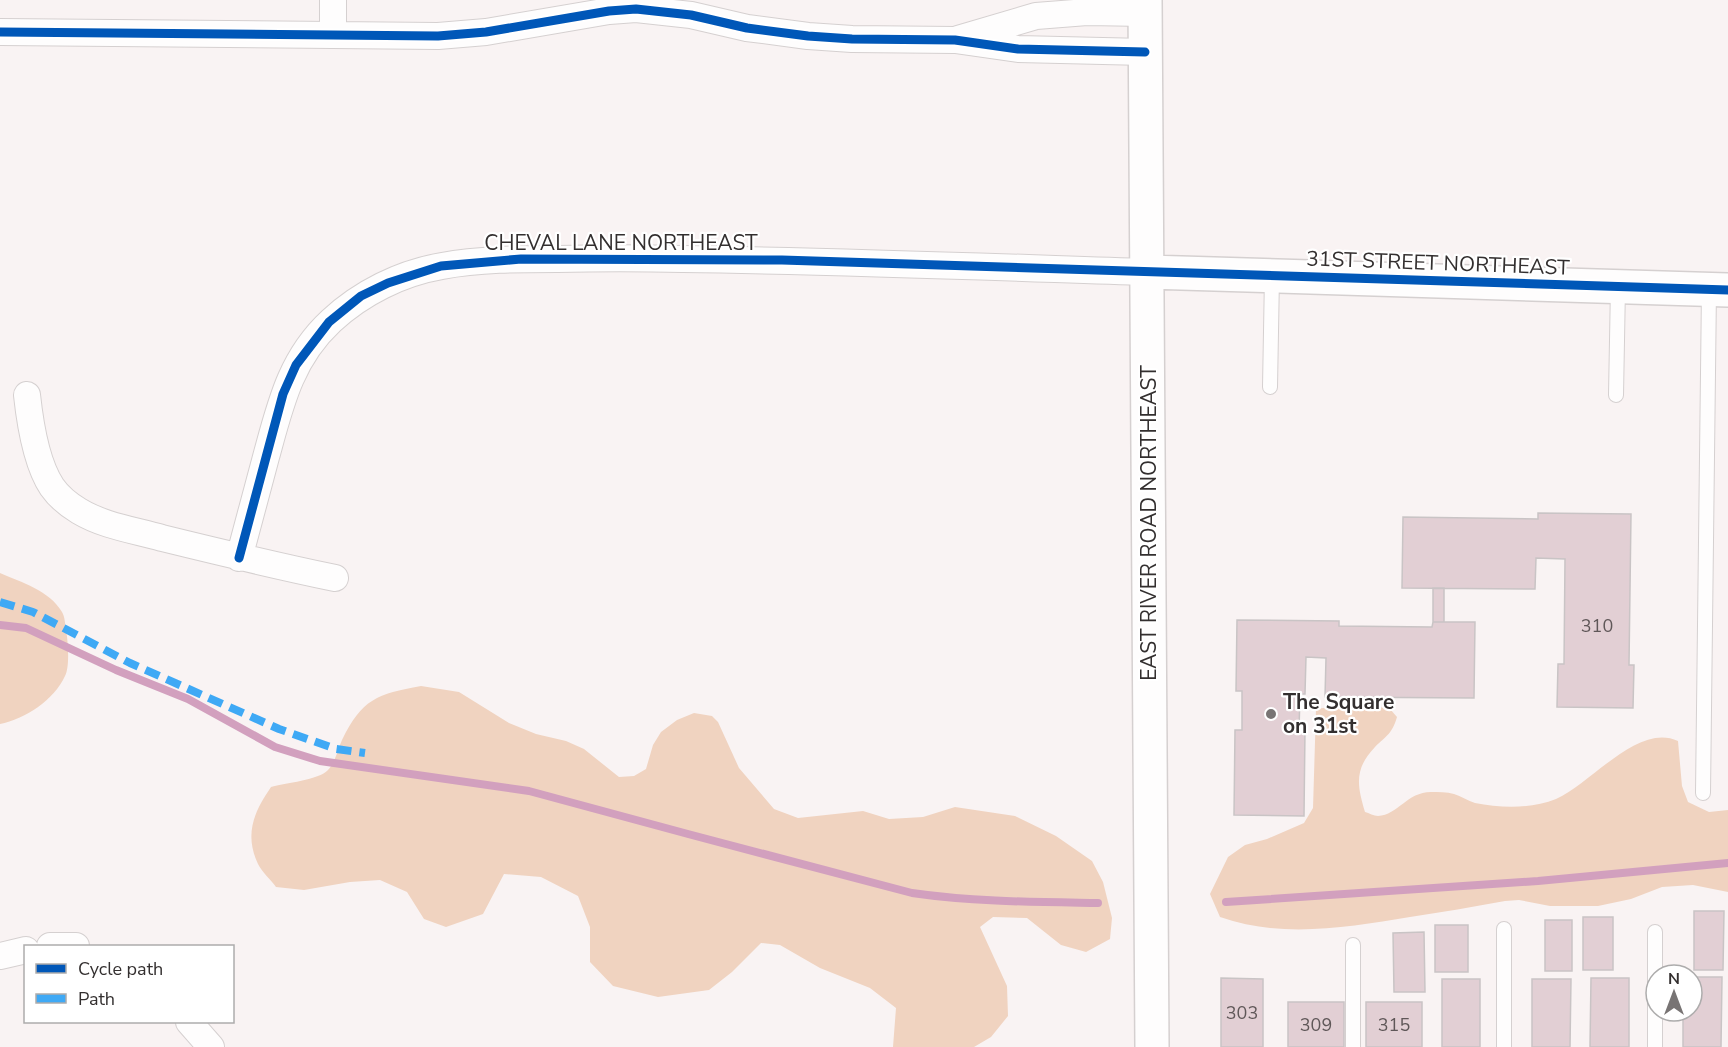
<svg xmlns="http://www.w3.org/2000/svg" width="1728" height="1047" viewBox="0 0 1728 1047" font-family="'Nunito Sans',sans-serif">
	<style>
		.green { fill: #f0d3c0 }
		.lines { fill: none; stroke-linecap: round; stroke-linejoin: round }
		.stream { stroke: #d2a0be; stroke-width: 8 }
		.building { fill: #e2cfd4; stroke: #c9c4c5; stroke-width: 1.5 }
		.service-casing { stroke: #d5d0d0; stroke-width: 16 }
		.minor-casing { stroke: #d5d0d0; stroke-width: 28 }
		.tertiary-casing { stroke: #d5d0d0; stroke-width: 36 }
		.service { stroke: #fefdfd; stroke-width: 14 }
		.minor { stroke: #fefdfd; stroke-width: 26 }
		.tertiary { stroke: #fefdfd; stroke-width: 33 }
		.quiet { stroke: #3fa9f5; stroke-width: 8; stroke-dasharray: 15 8; stroke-linecap: butt }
		.cycleway-casing { stroke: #fff; stroke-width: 13 }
		.cycleway { stroke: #0057b8; stroke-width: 9 }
		.poi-dot { fill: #787474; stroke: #fff; stroke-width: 2 }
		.labels { text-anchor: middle; stroke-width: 4.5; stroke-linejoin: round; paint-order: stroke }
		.number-label { font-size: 18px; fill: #5f5758 }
		.street-label { font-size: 21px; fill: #332f2f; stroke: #fff }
		.poi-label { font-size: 21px; font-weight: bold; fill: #332f2f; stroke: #fff; text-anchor: start }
	</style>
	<rect width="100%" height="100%" fill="#f9f3f3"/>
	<path class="green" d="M 0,573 C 21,582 50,591 62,612 C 65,617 65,624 66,630 C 68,640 70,667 65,676 C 54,700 25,719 0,724 Z
		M 421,686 L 459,692 L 509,723 L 536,734 L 566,741 L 584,749 L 619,777 L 634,776 L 646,769 L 653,745 L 661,732 L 677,720 L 694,713 L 712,716 L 718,722 L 739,768 L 774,809 L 798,818 L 863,811 L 889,819 L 923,817 L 955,807 L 1015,816 L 1056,836 L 1092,861 L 1103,882 L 1112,918 L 1110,939 L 1086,952 L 1061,945 L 1027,918 L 993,917 L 980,927 L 1007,986 L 1008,1016 L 991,1037 L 974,1047 L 893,1047 L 896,1008 L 870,988 L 820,968 L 780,945 L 761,943 L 732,972 L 709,990 L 658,997 L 613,986 L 590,962 L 590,927 L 578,896 L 541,877 L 504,874 L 483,914 L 446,927 L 424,919 L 407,892 L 380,880 L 350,882 L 304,890 L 276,887 C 271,880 262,872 258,864 C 244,834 254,812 271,787 C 285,783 319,780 328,770 C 335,763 338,749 342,740 C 362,699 377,694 421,686 Z
		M 1358,703 L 1390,709 L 1397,717 C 1392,734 1387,735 1375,747 C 1354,769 1357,785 1365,812 C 1369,813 1374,816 1378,816 C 1398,815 1407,792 1431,792 C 1438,792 1447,792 1454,794 C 1461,796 1468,801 1475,803 C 1501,808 1531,809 1556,799 C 1591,784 1638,722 1678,741 L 1682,786 L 1688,802 L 1709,812 L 1728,810 L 1728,892 L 1693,885 L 1662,887 L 1631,899 L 1598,906 L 1550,906 L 1519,900 L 1505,901 C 1473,907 1442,912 1410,917 C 1348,927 1282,939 1220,917 L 1210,894 L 1228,857 L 1245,845 L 1267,839 L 1304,823 L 1313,808 L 1316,709 Z"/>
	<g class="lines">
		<path class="stream" d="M 0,625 L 26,628 L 116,670 L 188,699 L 275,747 L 320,761 L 529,791 L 688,834 L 912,893 C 974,902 1036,902 1098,903
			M 1226,902 L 1538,881 L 1728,863"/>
	</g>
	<path class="building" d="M 1538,513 L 1631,514 L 1629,665 L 1634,665 L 1633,708 L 1557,707 L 1558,664 L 1564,664 L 1565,559 L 1536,558 L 1535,589 L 1402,588 L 1403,517 L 1538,519 Z
		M 1433,588 L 1444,588 L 1444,622 L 1433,622 Z
		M 1237,620 L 1339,621 L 1339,626 L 1432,627 L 1433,622 L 1475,622 L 1474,698 L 1325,697 L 1326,658 L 1306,657 L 1305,694 L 1300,694 L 1299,730 L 1305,730 L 1304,816 L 1234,815 L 1235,730 L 1242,730 L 1242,691 L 1236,691 Z
		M 1694,911 L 1724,911 L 1723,970 L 1694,970 Z
		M 1583,917 L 1613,917 L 1613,970 L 1583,970 Z
		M 1545,920 L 1572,920 L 1572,971 L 1545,971 Z
		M 1435,925 L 1468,925 L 1468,972 L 1435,972 Z
		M 1424,932 L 1425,992 L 1394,992 L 1393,933 Z
		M 1692,977 L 1722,977 L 1721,1047 L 1683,1047 L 1683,1011 L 1692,1011 Z
		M 1221,978 L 1263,979 L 1263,1047 L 1221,1047 Z
		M 1591,978 L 1629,978 L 1629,1047 L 1590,1047 Z
		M 1442,979 L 1480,979 L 1480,1047 L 1442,1047 Z
		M 1532,979 L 1571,979 L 1570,1047 L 1532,1047 Z
		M 1288,1002 L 1344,1002 L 1344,1047 L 1288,1047 Z
		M 1366,1002 L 1422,1002 L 1422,1047 L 1366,1047 Z"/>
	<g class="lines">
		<defs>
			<path id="service" d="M 1270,387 L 1272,276
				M 1616,395 L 1618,286
				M 1703,793 L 1709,289
				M 1504,929 L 1504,1047
				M 1655,932 L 1655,1047
				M 1353,945 L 1353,1047"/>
			<path id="minor" d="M 0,32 L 438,36 L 486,32 L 609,11 L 636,9 L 691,15 L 747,28 L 808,36 L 852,39 L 955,40 L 1018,49 L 1145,52
				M 333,35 L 333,0
				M 958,39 L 1036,16 L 1087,12 L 1145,13
				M 27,395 C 30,423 36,463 52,487 C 59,497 69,505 79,511 C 104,526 134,530 162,538 C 219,552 277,566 335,578
				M 239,558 C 248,524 257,491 266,457 C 280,406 290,359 331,321 C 361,293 401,273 442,266 C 479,259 519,259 557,259 C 599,258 641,258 683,259 C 838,261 993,267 1148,272
				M 50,946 L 76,946
				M 0,956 L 26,950
				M 189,1022 L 211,1047"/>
			<path id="tertiary" d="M 1145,0 L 1152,1047
				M 1148,272 L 1728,290"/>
		</defs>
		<use href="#service" class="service-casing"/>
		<use href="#minor" class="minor-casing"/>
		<use href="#tertiary" class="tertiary-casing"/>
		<use href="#service" class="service"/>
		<use href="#minor" class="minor"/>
		<use href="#tertiary" class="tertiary"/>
		<path class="quiet" d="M 0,602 L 33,612 L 130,663 L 279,729 L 336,749 L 365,753"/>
		<defs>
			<path id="cycleway" d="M 0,32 L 438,36 L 486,32 L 609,11 L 636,9 L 691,15 L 747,28 L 808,36 L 852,39 L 955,40 L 1018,49 L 1145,52
				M 239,558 L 283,394 L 296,365 L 329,322 L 361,296 L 388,283 L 441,266 L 521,259 L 782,260 L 1728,290"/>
		</defs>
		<use href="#cycleway" class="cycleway-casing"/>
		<use href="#cycleway" class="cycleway"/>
	</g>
	<circle class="poi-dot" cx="1271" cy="714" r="6"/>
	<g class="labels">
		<g class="number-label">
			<text x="1597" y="632">310</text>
			<text x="1242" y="1019">303</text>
			<text x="1316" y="1031">309</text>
			<text x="1394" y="1031">315</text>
		</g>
		<g class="street-label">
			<text x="621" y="250">CHEVAL LANE NORTHEAST</text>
			<text transform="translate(1438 263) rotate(2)" y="7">31ST STREET NORTHEAST</text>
			<text transform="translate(1149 523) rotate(-90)" y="7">EAST RIVER ROAD NORTHEAST</text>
		</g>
		<g class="poi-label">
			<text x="1283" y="709">The Square<tspan x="1283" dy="24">on 31st</tspan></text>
		</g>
	</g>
	<rect x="24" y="945" width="210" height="78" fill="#ffffff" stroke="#adacac" stroke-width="1.5"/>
	<rect x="36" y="964" width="30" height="9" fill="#0057b8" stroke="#adacac" stroke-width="1.5"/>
	<text x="78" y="975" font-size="18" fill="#332f2f">Cycle path</text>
	<rect x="36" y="994" width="30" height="9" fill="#3fa9f5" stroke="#adacac" stroke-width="1.5"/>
	<text x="78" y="1005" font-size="18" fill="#332f2f">Path</text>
	<g transform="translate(1674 993)"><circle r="28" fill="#ffffff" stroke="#adacac" stroke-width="1.5"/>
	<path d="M0-4.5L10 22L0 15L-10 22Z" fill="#787474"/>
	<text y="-9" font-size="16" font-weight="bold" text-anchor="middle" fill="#332f2f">N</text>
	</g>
</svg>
